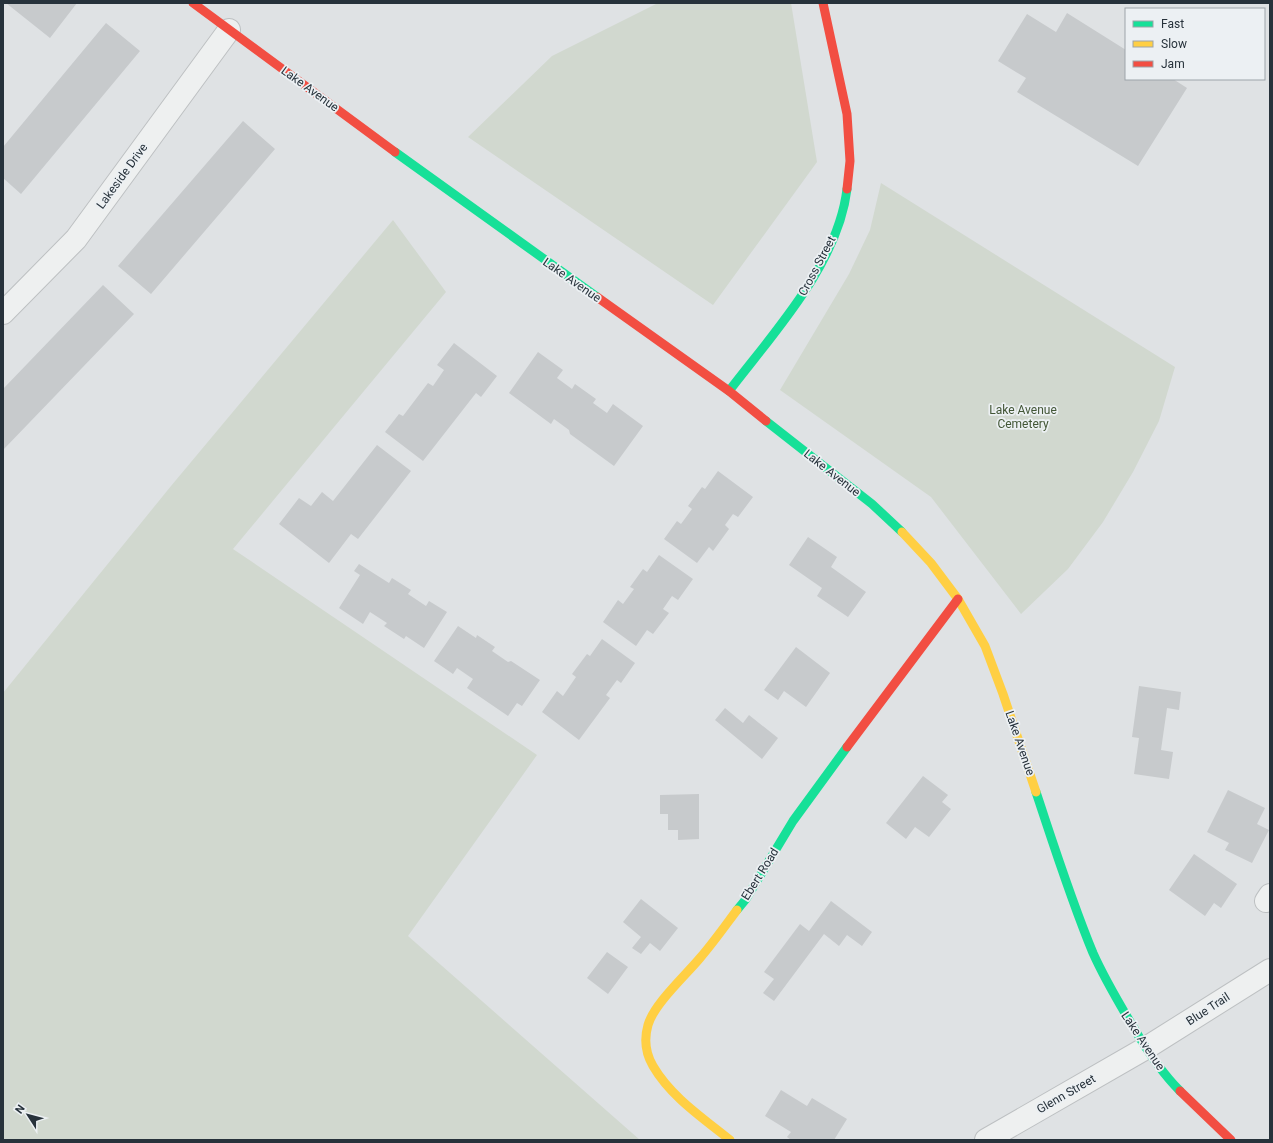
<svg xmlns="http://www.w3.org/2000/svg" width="1273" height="1143" viewBox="0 0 1273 1143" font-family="Roboto,sans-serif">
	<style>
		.green { fill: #d1d8cf }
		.building { fill: #c7cacc }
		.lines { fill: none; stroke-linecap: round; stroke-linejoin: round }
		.street-casing { stroke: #bdc0c2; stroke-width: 24 }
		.street { stroke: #eef0f0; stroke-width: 22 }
		.fast { stroke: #16e098; stroke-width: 9 }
		.slow { stroke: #ffcf43; stroke-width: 9 }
		.jam { stroke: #f24e42; stroke-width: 9 }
		.labels { text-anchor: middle; stroke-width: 3.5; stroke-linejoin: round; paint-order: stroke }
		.street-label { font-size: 12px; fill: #27323b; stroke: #ecf0f3 }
		.park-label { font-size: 12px; fill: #425636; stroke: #ecf0f3 }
	</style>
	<rect width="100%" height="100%" fill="#dfe2e4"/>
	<path class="green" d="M 658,3 L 791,3 L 817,162 L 713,305 L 468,137 L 552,56 Z
		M 881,183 L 1175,367 L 1159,421 L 1133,472 L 1103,522 L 1068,569 L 1021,614 L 931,497 L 780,390 L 849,274 L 870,230 Z
		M 393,220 L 446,292 L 233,549 L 537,755 L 408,936 L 640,1140 L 3,1140 L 3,693 L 171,486 Z"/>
	<path class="building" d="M 6,3 L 77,3 L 50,38 Z
		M 1067,13 L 1126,50 L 1126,79 L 1173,79 L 1187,88 L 1138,166 L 1017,92 L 1026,78 L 998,61 L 1027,14 L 1056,32 Z
		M 106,23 L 140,51 L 21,194 L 3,178 L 3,147 Z
		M 243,121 L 275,149 L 151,294 L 118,266 Z
		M 103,285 L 134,314 L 3,450 L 3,389 Z
		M 454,343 L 497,376 L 481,397 L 476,393 L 423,461 L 385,432 L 399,414 L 403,416 L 428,383 L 433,386 L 444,370 L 437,365 Z
		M 538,352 L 563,370 L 557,378 L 572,389 L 575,384 L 596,399 L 593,403 L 607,413 L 613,404 L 643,426 L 614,466 L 570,434 L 569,430 L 554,419 L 551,424 L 509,393 Z
		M 377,445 L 411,471 L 358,539 L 351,534 L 329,563 L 279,524 L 299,498 L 311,506 L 322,492 L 333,501 Z
		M 718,471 L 753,497 L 738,517 L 733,514 L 725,525 L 729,529 L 713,551 L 709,547 L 697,563 L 664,539 L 677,521 L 681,524 L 692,509 L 688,506 L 702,487 L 705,489 Z
		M 808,537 L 837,557 L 831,567 L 866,592 L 848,617 L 817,596 L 822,588 L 789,565 Z
		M 659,555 L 693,579 L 678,600 L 672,596 L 663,609 L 669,613 L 653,634 L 647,630 L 636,646 L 603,622 L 618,600 L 623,604 L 634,589 L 630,587 L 643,569 L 647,572 Z
		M 359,564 L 389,583 L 392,578 L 411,590 L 408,594 L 426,606 L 429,601 L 447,612 L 424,648 L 406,636 L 404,639 L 384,626 L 387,623 L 370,612 L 363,624 L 339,608 L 360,575 L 354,571 Z
		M 458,626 L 476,638 L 477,635 L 495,647 L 492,651 L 508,662 L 511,661 L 540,680 L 522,706 L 517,703 L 508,716 L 467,688 L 473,679 L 457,668 L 453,674 L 434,661 Z
		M 602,639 L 635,663 L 621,683 L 617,680 L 606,695 L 610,698 L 579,740 L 542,712 L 557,691 L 563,696 L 576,677 L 572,674 L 587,654 L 590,656 Z
		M 796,647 L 830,673 L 806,707 L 784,691 L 778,700 L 764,690 Z
		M 1139,686 L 1181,692 L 1179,710 L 1167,708 L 1161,750 L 1173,752 L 1169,779 L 1134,774 L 1139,738 L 1132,737 Z
		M 725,708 L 743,723 L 749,715 L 778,738 L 762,759 L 715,720 Z
		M 923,776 L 948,795 L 942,802 L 951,809 L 929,837 L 915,827 L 906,839 L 886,823 Z
		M 1228,790 L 1265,808 L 1257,824 L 1269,830 L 1252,863 L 1225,850 L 1229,843 L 1207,832 Z
		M 699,794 L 699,839 L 678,840 L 678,830 L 668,830 L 668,814 L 660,814 L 660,795 Z
		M 1194,854 L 1237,884 L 1221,908 L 1214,903 L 1205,916 L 1169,890 Z
		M 641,899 L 678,928 L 660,951 L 650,943 L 641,954 L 632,948 L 641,937 L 623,922 Z
		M 831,901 L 872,932 L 862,946 L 847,935 L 839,946 L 824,934 L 774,1001 L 763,993 L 774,979 L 764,972 L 800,924 L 809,931 Z
		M 607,952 L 628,967 L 608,994 L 587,978 Z
		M 781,1090 L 807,1106 L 812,1098 L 847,1119 L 834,1140 L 791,1140 L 787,1137 L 791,1132 L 765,1116 Z"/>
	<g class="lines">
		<defs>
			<path id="street" d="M 3,313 L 76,239 L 229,30
				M 1266,901 L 1270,895
				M 986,1140 L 1146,1048 L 1270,970"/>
		</defs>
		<use href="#street" class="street-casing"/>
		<use href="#street" class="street"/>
		<path class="fast" d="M 395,152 L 597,297
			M 729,391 C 774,332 838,264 847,189
			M 766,421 L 872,504 L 902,532
			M 1036,792 C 1054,846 1071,900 1093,953 C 1105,980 1120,1005 1135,1030 C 1148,1052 1162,1073 1180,1091
			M 737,910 L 746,899 L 793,821 L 847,747"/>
		<path class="slow" d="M 902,532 L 931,563 L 958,599 L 985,646 L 1003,694 L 1036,792
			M 730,1140 C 703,1118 671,1097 653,1066 C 646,1054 644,1039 648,1025 C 654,1004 685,976 700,958 C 713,943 725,926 737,910"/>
		<path class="jam" d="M 193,3 L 395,152
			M 823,3 L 847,114 L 850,161 L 847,189
			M 597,297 L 729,391 L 766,421
			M 847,747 L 958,599
			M 1180,1091 L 1231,1140"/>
	</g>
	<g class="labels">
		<g class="street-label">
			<text transform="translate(310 89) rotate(36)" y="4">Lake Avenue</text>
			<text transform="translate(122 176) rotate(-54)" y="4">Lakeside Drive</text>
			<text transform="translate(817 266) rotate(-62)" y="4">Cross Street</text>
			<text transform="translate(572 280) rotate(35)" y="4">Lake Avenue</text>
			<text transform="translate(832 473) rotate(38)" y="4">Lake Avenue</text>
			<text transform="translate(1020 743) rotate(71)" y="4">Lake Avenue</text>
			<text transform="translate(760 874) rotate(-58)" y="4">Ebert Road</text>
			<text transform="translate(1208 1009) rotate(-33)" y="4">Blue Trail</text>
			<text transform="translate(1143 1041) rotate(56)" y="4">Lake Avenue</text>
			<text transform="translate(1066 1094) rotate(-30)" y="4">Glenn Street</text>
		</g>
		<g class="park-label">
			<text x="1023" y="414">Lake Avenue<tspan x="1023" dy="14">Cemetery</tspan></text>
		</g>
	</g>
	<rect width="1273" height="1143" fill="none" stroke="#27323b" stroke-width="8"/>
	<rect x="1125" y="8" width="140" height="72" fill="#ecf0f3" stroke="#9da4a9"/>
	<rect x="1133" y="21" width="20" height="6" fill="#16e098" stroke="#9da4a9"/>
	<text x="1161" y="28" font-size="12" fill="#27323b">Fast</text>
	<rect x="1133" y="41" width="20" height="6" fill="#ffcf43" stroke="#9da4a9"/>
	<text x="1161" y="48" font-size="12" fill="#27323b">Slow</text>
	<rect x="1133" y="61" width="20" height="6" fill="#f24e42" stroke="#9da4a9"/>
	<text x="1161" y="68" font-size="12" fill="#27323b">Jam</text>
	<g transform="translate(28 1115) rotate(306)" stroke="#ecf0f3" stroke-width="3" paint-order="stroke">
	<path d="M0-3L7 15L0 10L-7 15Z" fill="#27323b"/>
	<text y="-6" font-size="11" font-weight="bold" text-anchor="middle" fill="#27323b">N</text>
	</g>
</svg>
